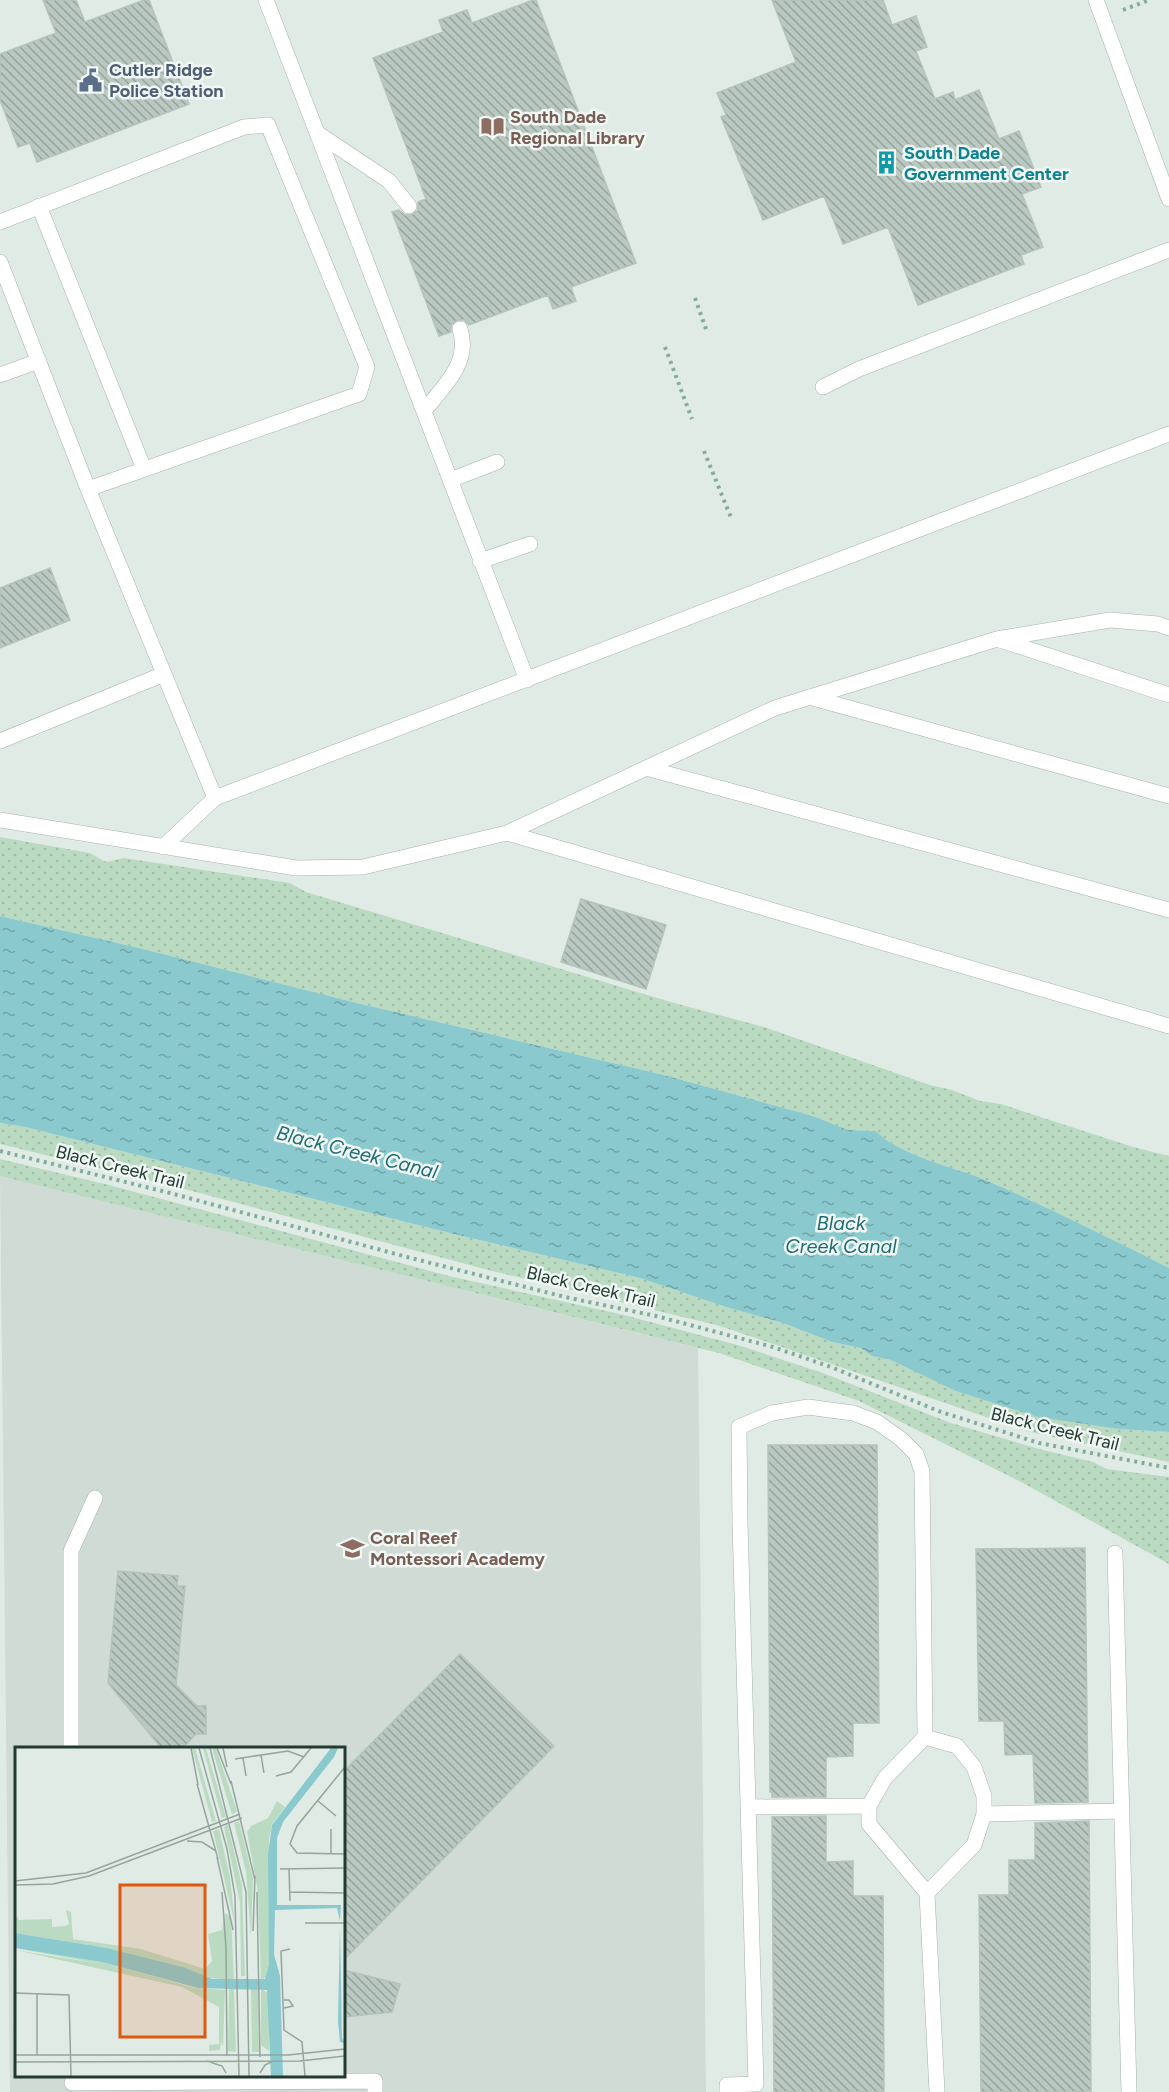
<svg xmlns="http://www.w3.org/2000/svg" width="1169" height="2092" viewBox="0 0 1169 2092" font-family="Figtree,sans-serif">
	<style>
		.built { fill: #cfdbd4; fill-rule: evenodd }
		.grass { fill: url(#grass-dots) }
		.water { fill: url(#water-ripples) }
		.building { fill: url(#building-back-hatch); stroke: #b3c4bc; stroke-width: 1.5 }
		.lines { fill: none; stroke-linecap: round; stroke-linejoin: round }
		.lane-casing { stroke: #a4b3ac; stroke-width: 16 }
		.path { stroke: #82ad9d; stroke-width: 4; stroke-dasharray: 3 4.5; stroke-linecap: butt }
		.lane { stroke: #fff; stroke-width: 15 }
		.labels { text-anchor: middle; stroke-width: 5; stroke-linejoin: round; paint-order: stroke }
		.service-label { font-size: 18px; font-weight: bold; fill: #4e5e75; stroke: #f1f7f4; text-anchor: start }
		.education-label { font-size: 18px; font-weight: bold; fill: #785e54; stroke: #f1f7f4; text-anchor: start }
		.culture-label { font-size: 18px; font-weight: bold; fill: #0d838f; stroke: #f1f7f4; text-anchor: start }
		.street-label { font-size: 18px; fill: #223b32; stroke: #f1f7f4 }
		.water-label { font-size: 20px; font-style: italic; fill: #1e6c74; stroke: #f1f7f4 }
		.inset-road { fill: none; stroke: #95a59d; stroke-width: 1.5 }
		.view { fill: #de580e; fill-opacity: 0.15; stroke: #de580e; stroke-width: 3 }
		.inset-edge { fill: none; stroke: #223b32; stroke-width: 3 }
	</style>
	<defs>
		<pattern id="grass-dots" width="8" height="8" patternUnits="userSpaceOnUse" patternTransform="scale(1.5)"><rect width="8" height="8" fill="#badbc1"/><path d="M2 2h.1M6 6h.1" fill="none" stroke="#a0bda6" stroke-width="1.8" stroke-linecap="round"/></pattern>
		<pattern id="water-ripples" width="26" height="14" patternUnits="userSpaceOnUse" patternTransform="scale(1.5)"><rect width="26" height="14" fill="#8ac9ce"/><path d="M2 4q2-2 4 0t4 0M15 11q2-2 4 0t4 0" fill="none" stroke="#70a4a8"/></pattern>
		<pattern id="building-back-hatch" width="6" height="6" patternUnits="userSpaceOnUse" patternTransform="scale(1.5)"><rect width="6" height="6" fill="#b9c8c1"/><path d="M-1 5l2 2M0 0l6 6M5-1l2 2" fill="none" stroke="#96a49d"/></pattern>
	</defs>
	<rect width="100%" height="100%" fill="#e1ebe5"/>
	<path class="built" d="M 0,1176 L 698,1348 L 706,2092 L 10,2092 ZM 16,1748 L 344,1748 L 344,2076 L 16,2076 Z"/>
	<path class="grass" d="M 0,837 L 90,853 C 110,864 101,863 124,858 L 290,883 L 306,892 L 674,1003 L 764,1027 L 930,1085 L 952,1090 L 980,1101 L 1001,1104 L 1133,1147 L 1169,1156 L 1169,1268 C 1109,1238 1049,1208 988,1181 C 957,1168 898,1155 876,1131 L 848,1130 L 813,1116 L 660,1074 L 357,1003 L 139,948 L 0,916 Z
		M 0,1123 L 25,1127 L 450,1233 L 640,1278 L 726,1307 L 783,1323 L 832,1342 L 861,1348 L 872,1356 L 891,1360 L 1119,1429 L 1169,1432 L 1169,1462 L 1030,1432 L 720,1326 L 492,1271 L 188,1190 L 0,1144 Z
		M 0,1159 L 109,1185 L 449,1276 L 624,1315 L 741,1346 L 823,1373 L 951,1423 L 1039,1449 L 1093,1462 L 1107,1469 L 1169,1477 L 1169,1564 L 1023,1483 L 859,1401 L 719,1353 L 0,1176 Z"/>
	<path class="water" d="M 0,916 L 139,948 L 357,1003 L 660,1074 L 813,1116 L 848,1130 L 876,1131 C 898,1155 957,1168 988,1181 C 1049,1208 1109,1238 1169,1268 L 1169,1432 L 1119,1429 L 1038,1417 L 956,1391 L 891,1360 L 872,1356 L 861,1348 L 832,1342 L 783,1323 L 726,1307 L 640,1278 L 450,1233 L 25,1127 L 0,1123 Z"/>
	<path class="building" d="M 43,0 L 76,0 L 85,22 L 144,0 L 149,0 L 189,104 L 37,162 L 30,143 L 18,147 L 0,100 L 0,54 L 56,33 Z
		M 533,0 L 536,0 L 636,263 L 571,287 L 576,301 L 553,309 L 548,295 L 469,325 L 464,320 L 458,320 L 451,325 L 451,332 L 439,336 L 392,212 L 399,210 L 405,215 L 411,215 L 418,210 L 418,202 L 426,199 L 373,58 L 443,32 L 439,20 L 467,10 L 472,23 Z
		M 772,0 L 883,0 L 892,25 L 916,16 L 927,47 L 916,51 L 935,99 L 953,92 L 955,100 L 979,90 L 999,139 L 1019,131 L 1041,187 L 1022,194 L 1043,247 L 1021,255 L 1024,264 L 918,305 L 888,227 L 843,244 L 824,196 L 763,220 L 721,117 L 726,115 L 717,93 L 796,62 Z
		M 50,568 L 70,620 L 0,648 L 0,588 Z
		M 581,899 L 666,925 L 646,989 L 561,962 Z
		M 768,1445 L 877,1445 L 879,1723 L 853,1723 L 853,1756 L 826,1757 L 826,1797 L 772,1797 L 772,1792 L 770,1792 Z
		M 1085,1548 L 1088,1802 L 1035,1803 L 1033,1754 L 1005,1755 L 1004,1721 L 979,1721 L 976,1549 Z
		M 118,1571 L 178,1576 L 177,1586 L 185,1586 L 176,1685 L 197,1706 L 206,1706 L 206,1734 L 196,1734 L 182,1749 L 162,1749 L 108,1683 Z
		M 460,1654 L 554,1746 L 344,1960 L 344,1771 Z
		M 826,1816 L 826,1862 L 853,1861 L 853,1896 L 883,1896 L 884,2092 L 774,2092 L 772,1817 Z
		M 1089,1821 L 1091,2092 L 981,2092 L 979,1895 L 1009,1895 L 1009,1860 L 1035,1860 L 1035,1823 Z
		M 344,1970 L 400,1984 L 392,2012 L 344,2017 Z"/>
	<g class="lines">
		<defs>
			<path id="lane" d="M 266,0 L 527,680
				M 1096,0 L 1169,199
				M 317,133 L 389,181 L 409,206
				M 39,206 L 144,469
				M 0,222 L 244,127 L 268,125 L 367,367 L 359,394 L 88,489
				M 0,262 L 88,489 L 215,798
				M 0,375 L 39,361
				M 823,387 L 859,369 L 1169,250
				M 424,411 C 443,387 471,363 460,329
				M 450,480 L 497,462
				M 480,561 L 530,544
				M 1000,640 L 1169,695
				M 809,697 L 1169,796
				M 0,741 L 164,674
				M 646,768 L 1169,910
				M 0,820 L 296,868 L 363,867 L 507,833 L 1169,1026
				M 507,833 L 775,708 L 997,639 L 1110,620 L 1158,624 L 1169,628
				M 163,847 L 215,798 L 1169,434
				M 1115,1553 L 1129,2092
				M 925,1737 L 957,1746 L 974,1767 L 984,1796 L 984,1814 L 974,1845 L 927,1893
				M 71,1748 L 71,1551 L 95,1498
				M 748,1807 L 869,1806
				M 984,1814 L 1122,1811
				M 72,2083 L 375,2081 L 375,2092
				M 727,2092 L 727,2085 L 756,2084 L 740,1523 L 739,1427 L 772,1413 L 808,1407 L 853,1413 L 877,1422 L 901,1439 L 916,1454 L 922,1471 L 925,1737 L 885,1778 L 869,1806 L 869,1824 L 927,1893 L 937,2092"/>
		</defs>
		<use href="#lane" class="lane-casing"/>
		<path class="path" d="M 1123,10 L 1149,0
			M 695,298 L 707,332
			M 665,347 L 692,419
			M 704,451 L 732,520
			M 0,1151 L 170,1193 L 407,1257 L 565,1297 L 656,1316 L 705,1329 L 773,1347 L 831,1367 L 941,1412 L 1039,1443 L 1169,1468"/>
		<use href="#lane" class="lane"/>
	</g>
	<defs>
		<symbol id="civic-bare" viewBox="-9 -9 18 18"><path d="M-.6-6.5H3V-4.5H.6V-3L4-1V1h2V6H-6V1h2V-1L-.6-3ZM-1.2 2.5V6h2.4V2.5Z" fill="#5c6f8a" stroke="#f1f7f4" stroke-width="2.5" paint-order="stroke"/></symbol>
		<symbol id="library-bare" viewBox="-9 -9 18 18"><path d="M-6-4Q-3-5.5-.7-3.5V5Q-3 3-6 4ZM6-4Q3-5.5 .7-3.5V5Q3 3 6 4Z" fill="#8d6e63" stroke="#f1f7f4" stroke-width="2.5" paint-order="stroke"/></symbol>
		<symbol id="building-bare" viewBox="-9 -9 18 18"><path d="M-4-6H4V6H1V3H-1V6H-4ZM-2.5-4.3h1.7v1.8h-1.7ZM.8-4.3h1.7v1.8H.8ZM-2.5-1h1.7V.8h-1.7ZM.8-1h1.7V.8H.8Z" fill="#0f9aa8" stroke="#f1f7f4" stroke-width="2.5" paint-order="stroke"/></symbol>
		<symbol id="school-bare" viewBox="-9 -9 18 18"><path d="M0-5L7-2L0 1L-7-2ZM-4 1L0 2.5L4 1V4Q0 6-4 4Z" fill="#8d6e63" stroke="#f1f7f4" stroke-width="2.5" paint-order="stroke"/></symbol>
	</defs>
	<g fill-rule="evenodd">
		<use href="#civic-bare" x="74" y="64" width="33" height="33"/>
		<use href="#library-bare" x="476" y="110" width="33" height="33"/>
		<use href="#building-bare" x="870" y="146" width="33" height="33"/>
		<use href="#school-bare" x="336" y="1532" width="33" height="33"/>
	</g>
	<g class="labels">
		<g class="service-label">
			<text x="109" y="76">Cutler Ridge<tspan x="109" dy="21">Police Station</tspan></text>
		</g>
		<g class="education-label">
			<text x="510" y="123">South Dade<tspan x="510" dy="21">Regional Library</tspan></text>
			<text x="370" y="1544">Coral Reef<tspan x="370" dy="21">Montessori Academy</tspan></text>
		</g>
		<g class="culture-label">
			<text x="904" y="159">South Dade<tspan x="904" dy="21">Government Center</tspan></text>
		</g>
		<g class="street-label">
			<text transform="translate(120 1167) rotate(14)" y="6">Black Creek Trail</text>
			<text transform="translate(591 1287) rotate(13)" y="6">Black Creek Trail</text>
			<text transform="translate(1055 1429) rotate(14)" y="6">Black Creek Trail</text>
		</g>
		<g class="water-label">
			<text transform="translate(357 1152) rotate(14)" y="7">Black Creek Canal</text>
			<text x="841" y="1230">Black<tspan x="841" dy="23">Creek Canal</tspan></text>
		</g>
	</g>
	<g transform="translate(15 1747)">
		<rect width="330" height="330" fill="#e1ebe5"/>
		<path d="M 177,1 L 180,1 L 201,74 L 197,75 ZM 188,1 L 191,1 L 211,70 L 207,71 ZM 197,1 L 201,1 L 222,64 L 217,68 ZM 262,54 L 270,60 L 257,77 L 254,92 L 254,228 L 246,233 L 243,145 L 232,85 L 236,79 L 253,71 ZM 224,74 L 238,131 L 236,190 L 231,125 L 219,76 ZM 213,78 L 227,139 L 230,229 L 226,229 L 225,156 L 209,80 ZM 204,82 L 215,130 L 220,178 L 198,84 ZM 51,163 L 56,165 L 58,192 L 126,202 L 190,222 L 197,214 L 193,187 L 207,183 L 210,166 L 216,170 L 219,233 L 193,231 L 168,220 L 92,201 L 0,186 L 0,173 L 3,169 L 3,173 L 37,172 L 37,180 L 50,179 L 54,177 ZM 0,201 L 87,215 L 180,241 L 210,243 L 208,300 L 206,294 L 205,303 L 194,304 L 194,298 L 204,297 L 204,260 L 167,240 L 0,203 L 92,218 ZM 236,241 L 243,241 L 244,305 L 237,305 ZM 246,241 L 254,247 L 254,304 L 246,298 ZM 214,242 L 219,242 L 221,305 L 213,304 Z" fill="#badbc1"/>
		<path d="M 316,1 L 323,1 L 319,10 L 268,75 L 262,91 L 262,158 L 326,158 L 325,174 L 322,161 L 260,163 L 259,207 L 265,229 L 268,329 L 256,329 L 252,243 L 183,241 L 87,215 L 0,201 L 0,186 L 92,201 L 168,220 L 197,232 L 250,232 L 254,218 L 253,108 L 257,78 ZM 325,178 L 327,291 L 330,296 L 325,295 L 323,275 Z" fill="#8ac9ce"/>
		<path class="inset-road" d="M 176,1 L 183,38M 184,1 L 212,102 L 220,149 L 224,329M 195,1 L 231,145 L 234,329M 202,1 L 216,37M 208,1 L 212,20M 246,8 L 249,26M 228,11 L 231,29M 220,12 L 273,4 L 289,10M 330,20 L 282,79 L 275,97 L 282,106 L 330,107M 261,29 L 276,25 L 296,1M 216,34 L 240,133M 182,37 L 203,112M 303,54 L 321,69M 316,82 L 316,107M 172,94 L 187,95 L 201,104M 202,110 L 218,183M 274,121 L 275,154M 265,122 L 330,121M 0,134 L 71,126 L 225,67M 0,138 L 38,137 L 74,129 L 227,71M 207,145 L 211,201 L 212,309M 242,145 L 245,310M 275,145 L 330,146M 290,176 L 330,176M 238,184 L 240,129M 275,202 L 266,204 L 269,283 L 287,295 L 290,329M 0,246 L 54,248 L 56,329M 22,246 L 22,308M 269,253 L 274,253 L 278,259 L 269,261M 0,308 L 273,308 L 330,302M 192,314 L 207,319 L 211,326M 0,315 L 285,314 L 330,309M 245,326 L 250,318 L 258,314"/>
		<path class="view" d="M 105,138 L 190,138 L 190,290 L 105,290 Z"/>
		<rect width="330" height="330" class="inset-edge"/>
	</g>
</svg>
